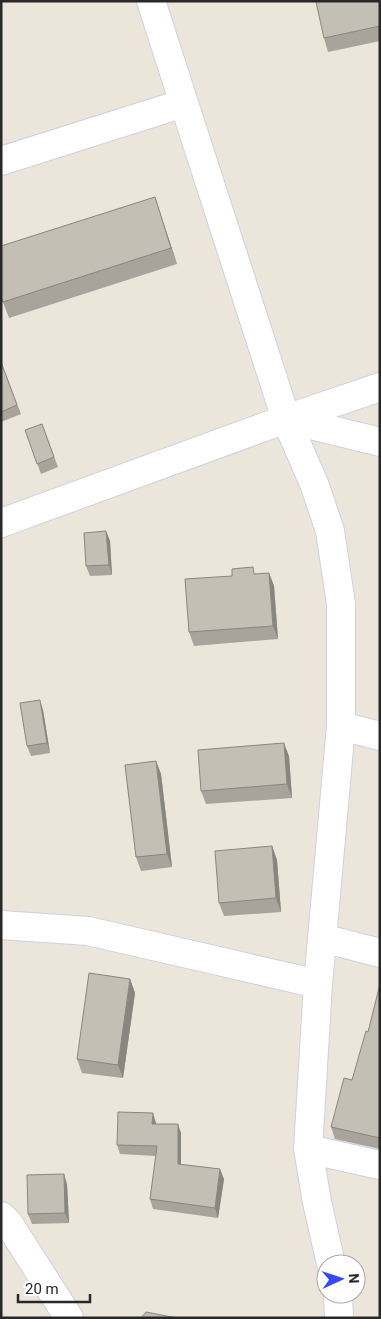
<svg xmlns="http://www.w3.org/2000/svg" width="381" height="1319" viewBox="0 0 381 1319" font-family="Roboto,sans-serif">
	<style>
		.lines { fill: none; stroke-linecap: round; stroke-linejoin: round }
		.minor-casing { stroke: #cfd1e2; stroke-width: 30 }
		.minor { stroke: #fff; stroke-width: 28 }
		.wall { fill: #a8a49c }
		.shaded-wall { fill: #88867f }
		.building { fill: #c3bfb5; stroke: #88867f }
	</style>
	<rect width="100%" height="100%" fill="#ebe5da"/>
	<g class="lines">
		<defs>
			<path id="minor" d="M 151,1 L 286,419 L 315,486 L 330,531 L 341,604 L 341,726 L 318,984 L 308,1149 L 317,1202 L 331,1264
				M 1,161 L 184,103
				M 286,419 L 380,442
				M 1,523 L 286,419 L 380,387
				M 341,726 L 380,736
				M 1,925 L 88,931 L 318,984
				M 322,938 L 380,953
				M 308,1149 L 380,1165
				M 1,1216 L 9,1224 L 69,1318
				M 338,1294 L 339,1318"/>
		</defs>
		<use href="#minor" class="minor-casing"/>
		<use href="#minor" class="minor"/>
	</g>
	<path class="wall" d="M 380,1 L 380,41 L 328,52 L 324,38 Z
		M 155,197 L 177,264 L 9,318 L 1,297 Z
		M 1,362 L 21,414 L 1,422 Z
		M 42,424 L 58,467 L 41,474 L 25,430 Z
		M 106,531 L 110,541 L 112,575 L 90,576 L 86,566 Z
		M 269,573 L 274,586 L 278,639 L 194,646 L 189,632 L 256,574 Z
		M 43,710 L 50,753 L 31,756 L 27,746 Z
		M 289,756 L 292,798 L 206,804 L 201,791 Z
		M 156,761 L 161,774 L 172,867 L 141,871 L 136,857 Z
		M 272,846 L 277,860 L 281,912 L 224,916 L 219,903 Z
		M 130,979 L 135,993 L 123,1078 L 82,1073 L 77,1059 Z
		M 380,984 L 380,1149 L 335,1139 L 331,1127 L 352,1080 L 368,1032 Z
		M 156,1124 L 181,1133 L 181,1164 L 224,1179 L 218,1218 L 153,1209 L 150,1199 L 156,1156 L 120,1154 L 117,1145 Z
		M 67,1184 L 69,1223 L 32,1224 L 28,1214 Z"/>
	<path class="shaded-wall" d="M 155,197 L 160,213 L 177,264 L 171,248 Z
		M 106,531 L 110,541 L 112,575 L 109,565 Z
		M 269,573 L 274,586 L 278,639 L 273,626 Z
		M 40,700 L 43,710 L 50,753 L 47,743 Z
		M 284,743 L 289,756 L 292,798 L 287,784 Z
		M 156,761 L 161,774 L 172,867 L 167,854 Z
		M 272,846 L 277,860 L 281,912 L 276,898 Z
		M 130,979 L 135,993 L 123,1078 L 118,1065 Z
		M 153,1113 L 156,1123 L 156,1133 L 152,1124 Z
		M 178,1124 L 181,1133 L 181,1173 L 178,1164 Z
		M 220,1169 L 224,1179 L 218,1218 L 215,1208 Z
		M 64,1174 L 67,1184 L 69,1223 L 65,1213 Z"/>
	<path class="building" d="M 318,1 L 380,1 L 380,26 L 324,38 L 316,2 Z
		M 155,197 L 171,248 L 3,302 L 1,297 L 1,246 Z
		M 1,362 L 17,405 L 1,412 Z
		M 42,424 L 54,457 L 37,464 L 25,430 Z
		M 106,531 L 109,565 L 86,566 L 84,533 Z
		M 253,567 L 254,574 L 269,573 L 273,626 L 189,632 L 185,579 L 232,576 L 232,569 Z
		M 40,700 L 47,743 L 27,746 L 20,703 Z
		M 284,743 L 287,784 L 201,791 L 198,750 Z
		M 156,761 L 167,854 L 136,857 L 125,765 Z
		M 272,846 L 276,898 L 219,903 L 215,851 Z
		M 89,973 L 130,979 L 118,1065 L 77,1059 Z
		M 380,984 L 380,1138 L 331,1127 L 344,1078 L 352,1080 L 366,1031 L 368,1032 Z
		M 118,1112 L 153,1113 L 152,1124 L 178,1124 L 178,1164 L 220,1169 L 215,1208 L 150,1199 L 157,1146 L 117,1145 Z
		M 64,1174 L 65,1213 L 28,1214 L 27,1175 Z
		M 146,1312 L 177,1318 L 141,1318 Z"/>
	<rect width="381" height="1319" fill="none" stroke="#282828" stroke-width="5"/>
	<g transform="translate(341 1279) rotate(87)"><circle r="24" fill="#ffffff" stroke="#a9a9a9"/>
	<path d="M0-4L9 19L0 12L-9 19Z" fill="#3448fe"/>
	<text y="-8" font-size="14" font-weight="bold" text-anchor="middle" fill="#282828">N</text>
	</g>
	<path d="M18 1294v8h72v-8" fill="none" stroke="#282828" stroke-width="2.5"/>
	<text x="25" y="1294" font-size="15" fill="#282828" stroke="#ffffff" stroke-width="4" paint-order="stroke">20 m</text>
</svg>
